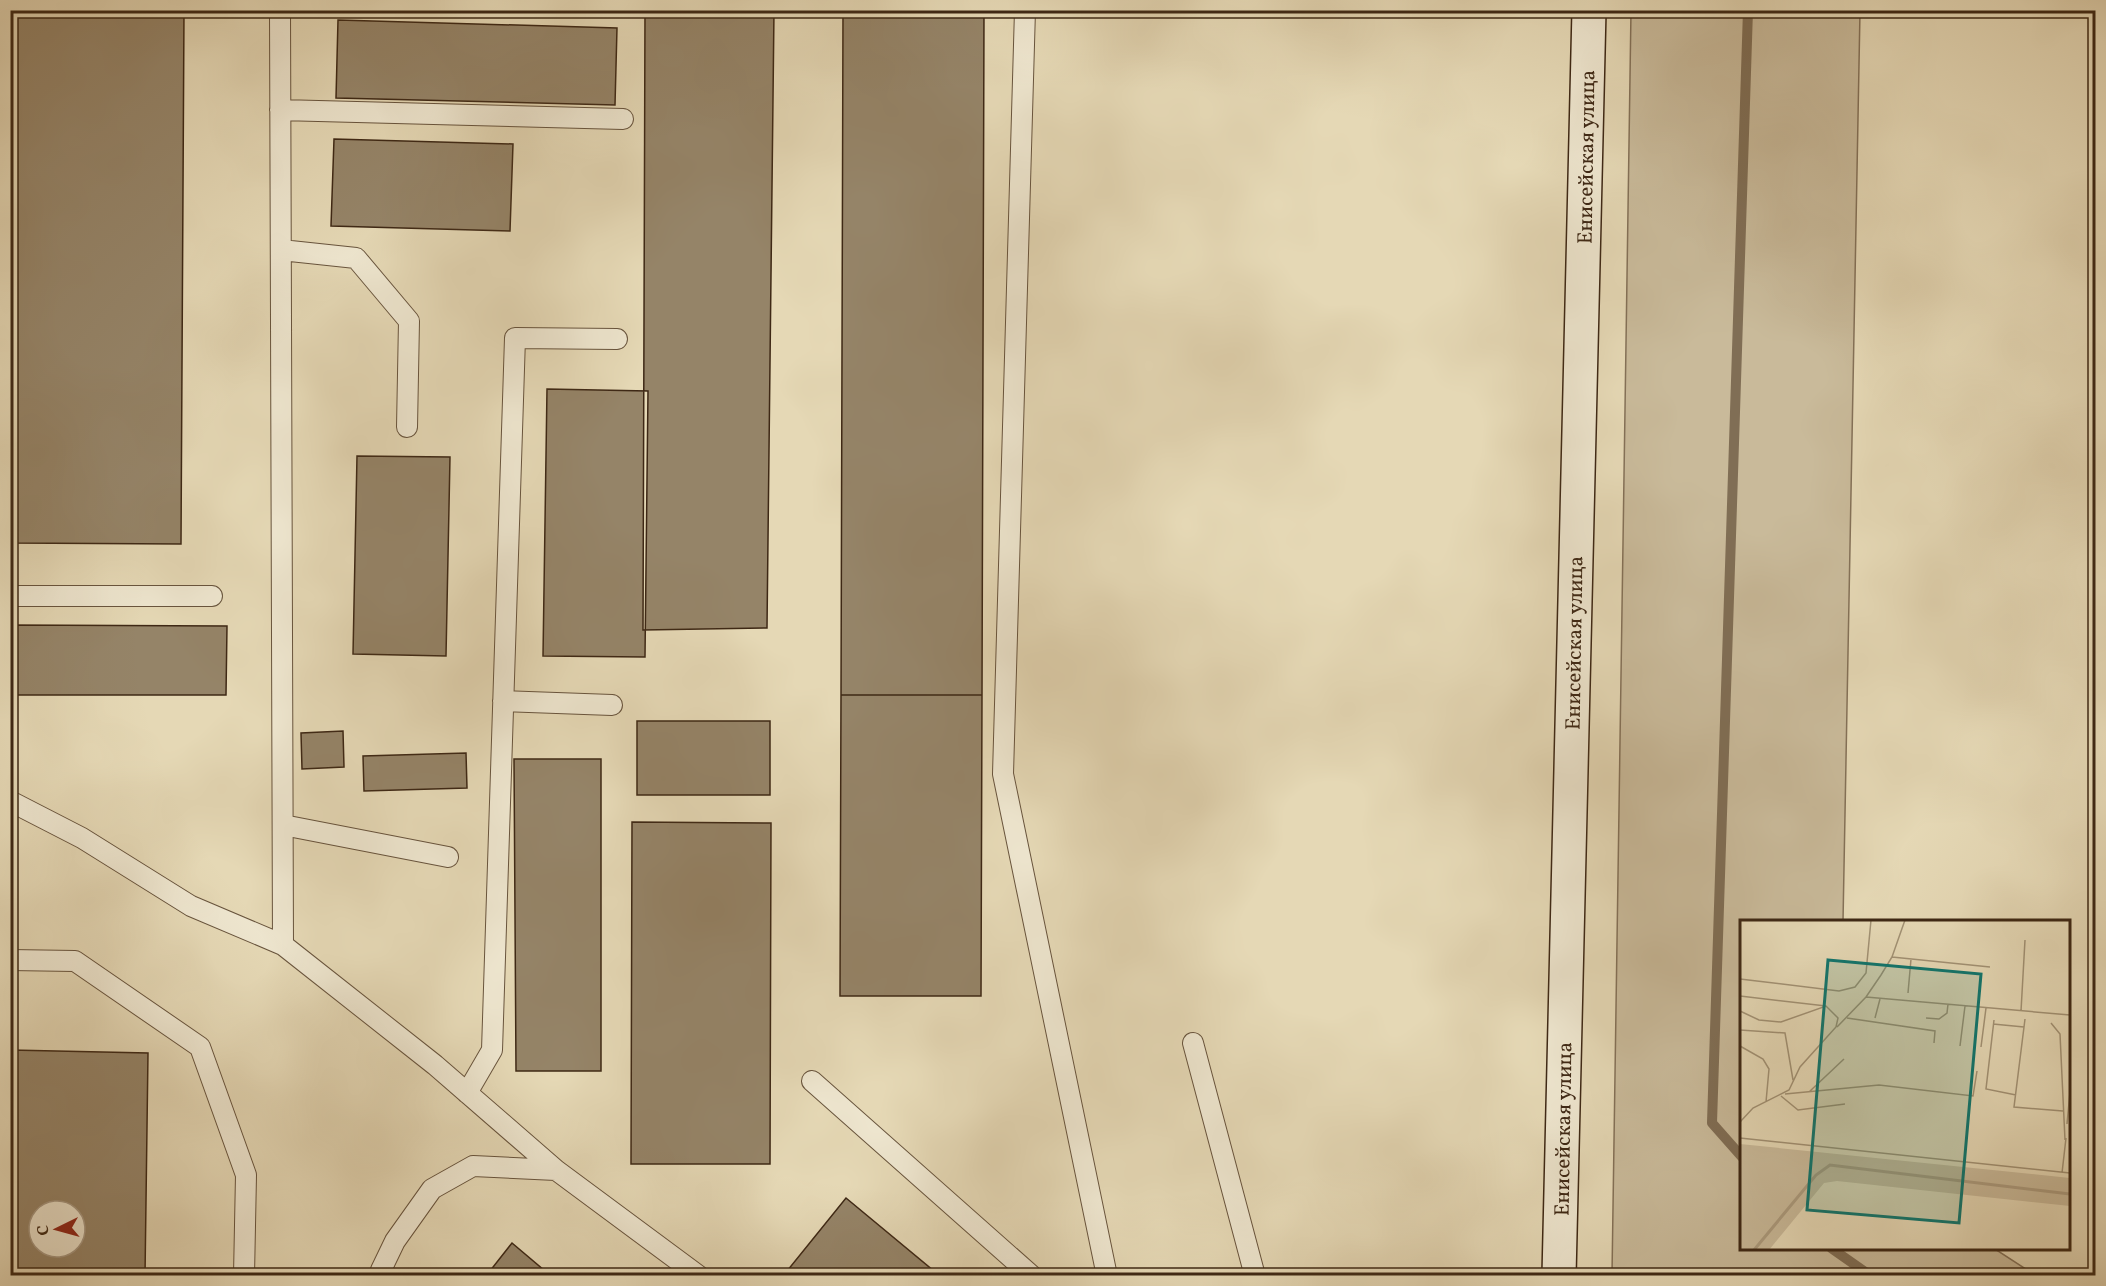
<svg xmlns="http://www.w3.org/2000/svg" width="2106" height="1286" viewBox="0 0 2106 1286" font-family="Vollkorn,serif">
	<style>
		.green { fill: #c9ba9a; stroke: #847158; stroke-width: 1.5 }
		.lines { fill: none; stroke-linecap: round; stroke-linejoin: round }
		.stream { stroke: #806e55; stroke-width: 10 }
		.building { fill: #958468; stroke: #3e2815; stroke-width: 1.5; fill-rule: evenodd }
		.lane-casing { stroke: #68543d; stroke-width: 22 }
		.secondary-casing { stroke: #3e2815; stroke-width: 36 }
		.lane { stroke: #eee6cf; stroke-width: 20 }
		.secondary { stroke: #eee6cf; stroke-width: 33 }
		.labels { text-anchor: middle; stroke-width: 4.5; stroke-linejoin: round; paint-order: stroke }
		.street-label { font-size: 21px; fill: #3e2815; stroke: #eee6cf }
		.inset-river { fill: none; stroke: #ac9c7f; stroke-width: 3 }
		.inset-road { fill: none; stroke: #a29275; stroke-width: 1.5 }
		.view { fill: #0f766e; fill-opacity: 0.15; stroke: #0f766e; stroke-width: 3 }
		.inset-edge { fill: none; stroke: #3e2815; stroke-width: 3 }
	</style>
	<rect width="100%" height="100%" fill="#e5d8b5"/>
	<filter id="stains"><feTurbulence type="fractalNoise" baseFrequency=".00333" numOctaves="4"/><feColorMatrix values="0 0 0 0 .2 0 0 0 0 .09 0 0 0 0 .02 0 0 0 .5 -.17"/></filter>
	<radialGradient id="worn" r=".72"><stop offset=".6" stop-color="#630" stop-opacity="0"/><stop offset="1" stop-color="#630" stop-opacity=".3"/></radialGradient>
	<path class="green" d="M 1631,11 L 1860,11 L 1843,921 L 1742,922 L 1742,1248 L 1995,1249 L 2035,1275 L 1612,1275 Z"/>
	<g class="lines">
		<path class="stream" d="M 1742,1157 L 1712,1123 L 1748,10
			M 1831,1248 L 1871,1276"/>
	</g>
	<path class="building" d="M 10,10 L 184,10 L 181,544 L 10,543 Z
		M 645,10 L 774,10 L 767,628 L 643,630 Z
		M 843,10 L 984,10 L 982,695 L 841,695 Z
		M 338,20 L 617,28 L 615,105 L 336,98 Z
		M 334,139 L 513,144 L 510,231 L 331,226 Z
		M 547,389 L 648,391 L 645,657 L 543,656 Z
		M 357,456 L 450,457 L 446,656 L 353,654 Z
		M 10,625 L 227,626 L 226,695 L 10,695 Z
		M 841,695 L 982,695 L 981,996 L 840,996 Z
		M 637,721 L 770,721 L 770,795 L 637,795 Z
		M 343,731 L 344,767 L 302,769 L 301,733 Z
		M 466,753 L 467,788 L 364,791 L 363,756 Z
		M 514,759 L 601,759 L 601,1071 L 516,1071 Z
		M 632,822 L 771,823 L 770,1164 L 631,1164 Z
		M 10,1050 L 148,1053 L 145,1276 L 10,1276 ZM 39,1211 L 75,1211 L 75,1247 L 39,1247 Z
		M 846,1198 L 940,1276 L 783,1276 Z
		M 512,1243 L 551,1276 L 486,1276 Z"/>
	<g class="lines">
		<defs>
			<path id="lane" d="M 280,10 L 283,945
				M 1025,10 L 1003,774 L 1107,1276
				M 280,110 L 623,119
				M 281,250 L 356,258 L 409,321 L 407,427
				M 10,596 L 212,596
				M 503,701 L 612,705
				M 10,801 L 82,838 L 191,906 L 283,945 L 435,1065 L 556,1170
				M 283,825 L 448,857
				M 10,960 L 75,961 L 200,1047 L 246,1175 L 244,1276
				M 1193,1043 L 1255,1276
				M 812,1081 L 1032,1276
				M 467,1093 L 492,1050 L 515,338 L 617,339
				M 385,1276 L 381,1270 L 395,1241 L 432,1189 L 473,1166 L 556,1170 L 699,1276"/>
			<path id="secondary" d="M 1559,1276 L 1589,10"/>
		</defs>
		<use href="#lane" class="lane-casing"/>
		<use href="#secondary" class="secondary-casing"/>
		<use href="#lane" class="lane"/>
		<use href="#secondary" class="secondary"/>
	</g>
	<g class="labels">
		<g class="street-label">
			<text transform="translate(1586 157) rotate(-89)" y="7">Енисейская улица</text>
			<text transform="translate(1574 643) rotate(-89)" y="7">Енисейская улица</text>
			<text transform="translate(1563 1129) rotate(-89)" y="7">Енисейская улица</text>
		</g>
	</g>
	<g transform="translate(1740 920)">
		<rect width="330" height="330" fill="#e5d8b5"/>
		<path d="M 0,224 L 330,258 L 330,286 L 97,261 L 84,263 L 29,330 L 0,330 Z" fill="#c9ba9a"/>
		<path class="inset-river" d="M 14,330 L 76,255 L 90,245 L 330,274"/>
		<path class="inset-road" d="M 152,37 L 250,47M 0,59 L 99,71 L 115,67 L 126,53 L 131,0M 168,73 L 171,39M 0,76 L 86,86M 126,77 L 330,95M 0,91 L 19,100 L 41,102 L 86,86 L 98,98 L 96,107 L 60,147 L 49,170 L 13,188 L 0,202M 281,91 L 285,20M 107,98 L 195,111 L 194,123M 135,98 L 140,79M 186,98 L 199,99 L 207,93 L 208,84M 285,99 L 274,187 L 323,191M 254,100 L 246,169 L 276,175M 311,103 L 320,114 L 325,220M 253,104 L 284,107M 97,107 L 126,77 L 141,55 L 152,37 L 165,0M 0,110 L 45,113 L 53,160M 0,126 L 23,139 L 29,149 L 26,182M 220,126 L 225,86M 241,127 L 246,88M 69,172 L 104,139M 45,174 L 139,165 L 233,176 L 237,151M 41,176 L 58,190 L 105,184M 327,204 L 330,172M 0,218 L 330,253M 322,253 L 326,218"/>
		<path class="view" d="M 88,40 L 241,54 L 219,303 L 67,290 Z"/>
		<rect width="330" height="330" class="inset-edge"/>
	</g>
	<rect width="2106" height="1286" fill="none" stroke="#e5d8b5" stroke-width="36"/>
	<rect x="12" y="12" width="2082" height="1262" fill="none" stroke="#3e2815" stroke-width="3"/>
	<rect x="18" y="18" width="2070" height="1250" fill="none" stroke="#3e2815" stroke-width="1.5"/>
	<g transform="translate(57 1229) rotate(265)"><circle r="28" fill="#eee6cf" stroke="#a89a85" stroke-width="1.5"/>
	<path d="M0-4.5L10 22L0 15L-10 22Z" fill="#8f2418"/>
	<text y="-9" font-size="16" font-weight="bold" text-anchor="middle" fill="#3e2815">С</text>
	</g>
	<rect width="100%" height="100%" filter="url(#stains)"/>
	<rect width="100%" height="100%" fill="url(#worn)"/>
</svg>
